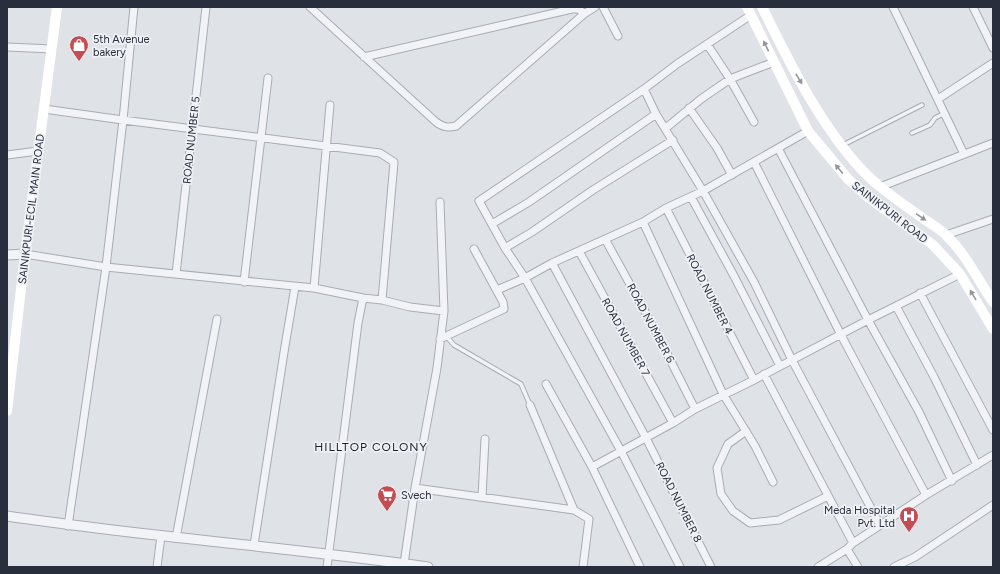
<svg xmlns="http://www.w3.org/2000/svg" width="1000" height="574" viewBox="0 0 1000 574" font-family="Figtree,sans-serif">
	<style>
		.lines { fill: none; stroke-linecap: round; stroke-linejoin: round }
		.service-casing { stroke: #a8acb4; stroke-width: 5.5 }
		.minor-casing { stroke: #a8acb4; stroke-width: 9 }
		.tertiary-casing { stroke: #a8acb4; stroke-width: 11 }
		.service { stroke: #f2f3f6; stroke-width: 3.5 }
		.minor { stroke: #f2f3f6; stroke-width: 7 }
		.tertiary { stroke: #f2f3f6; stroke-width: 9 }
		.secondary { stroke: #fff; stroke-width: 10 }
		.oneway { fill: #94969e }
		.labels { text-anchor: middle; stroke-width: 3.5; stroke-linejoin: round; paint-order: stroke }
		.poi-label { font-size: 11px; fill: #292e3d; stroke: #eff1f5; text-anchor: start }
		.street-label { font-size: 11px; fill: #292e3d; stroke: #eff1f5 }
		.neighbourhood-label { font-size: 12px; letter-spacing: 1px; fill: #1c202e; stroke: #eff1f5 }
	</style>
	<rect width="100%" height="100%" fill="#dfe2e7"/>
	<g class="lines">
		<defs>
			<path id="service" d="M 912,133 L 930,125 L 935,118 L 945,113
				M 843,145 L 922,105
				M 446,336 L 454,345 L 521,384 L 530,405"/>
			<path id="minor" d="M 310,7 L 436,122 C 443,127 447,128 456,126 L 584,14 L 595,7
				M 603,7 L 618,36
				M 893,7 L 964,154
				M 973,7 L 993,48
				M 707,44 L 730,79 L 754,122
				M 7,47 L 52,49
				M 364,57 L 572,9 L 579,9 L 584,14
				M 644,89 L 656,114 L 703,191 L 754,282 L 792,360 L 880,525
				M 938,99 L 993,63
				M 689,108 L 717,148 L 732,175
				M 44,109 L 123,120 L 380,153 L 394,162 L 382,300
				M 666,128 L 701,99 L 730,79 L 774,62
				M 778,148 L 868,320 L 919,412 L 952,481
				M 7,155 L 38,151
				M 754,162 L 841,335 L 926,495
				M 880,187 L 993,143
				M 691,197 L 734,276 L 780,366
				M 666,208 L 754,380
				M 643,222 L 723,394 L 755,446 L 773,482
				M 492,224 L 529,202 L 656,114
				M 946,235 L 993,219
				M 605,239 L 653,326 L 695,409
				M 505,248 L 532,232 L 593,190 L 673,140
				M 579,251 L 673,423
				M 25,254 L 106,267 L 314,288 L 363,298 L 382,300 L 410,307 L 444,311
				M 552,263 L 646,438 L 711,567
				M 176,274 L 206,7
				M 244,282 L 268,78
				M 314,288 L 330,105
				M 497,290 L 525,278 L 552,263 L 643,222 L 666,208 L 703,191 L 808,131
				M 920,293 L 993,430
				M 896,306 L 934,377 L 977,465
				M 440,339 L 504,309 L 503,302 L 474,249
				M 764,374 L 853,543
				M 546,384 L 592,467 L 640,567
				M 530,405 L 574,510
				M 746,431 L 728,444 L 717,468 L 721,494 L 733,511 L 750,523 L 779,520 L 828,496
				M 592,467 L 673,423 L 695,409 L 754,380 L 868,320 L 960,274
				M 415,488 L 574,510 L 589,519 L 583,567
				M 482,497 L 485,439
				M 68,526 L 106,267 L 123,120 L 134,7
				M 176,538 L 217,319
				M 254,545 L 285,346 L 295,287
				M 847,549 L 858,567
				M 404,564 L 415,488 L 437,368 L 444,311 L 440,202
				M 157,567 L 161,536
				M 327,567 L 358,323 L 363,298
				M 680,567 L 621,451 L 525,278 L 505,248 L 479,201 L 644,89 L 677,64 L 751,15
				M 818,567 L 847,549 L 853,543 L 926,495 L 993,455
				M 894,567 L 915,557 L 993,505"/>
			<path id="tertiary" d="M 7,255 L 25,254
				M 7,516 C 147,537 288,547 428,567"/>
		</defs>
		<use href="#service" class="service-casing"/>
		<use href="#minor" class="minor-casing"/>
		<use href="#tertiary" class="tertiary-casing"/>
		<use href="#service" class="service"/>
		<use href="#minor" class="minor"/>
		<use href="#tertiary" class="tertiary"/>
		<path class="secondary" d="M 747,7 L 808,131 L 848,179 L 869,198 L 933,245 L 960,274 L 993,329
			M 762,7 C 789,62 820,125 862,170 C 880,189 903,204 924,219 C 931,224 940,229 946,235 C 966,254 978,280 993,302
			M 7,411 L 25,254 L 57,7"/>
	</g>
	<defs><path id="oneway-solid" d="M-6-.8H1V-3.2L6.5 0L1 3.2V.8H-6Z"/></defs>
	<g class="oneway">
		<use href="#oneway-solid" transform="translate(766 46) rotate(-116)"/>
		<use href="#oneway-solid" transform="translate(799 79) rotate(59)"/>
		<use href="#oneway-solid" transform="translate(839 169) rotate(-130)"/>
		<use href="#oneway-solid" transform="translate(921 217) rotate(35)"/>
		<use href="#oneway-solid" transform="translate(973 295) rotate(-121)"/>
	</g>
	<defs>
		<symbol id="shop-pin" viewBox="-11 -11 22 30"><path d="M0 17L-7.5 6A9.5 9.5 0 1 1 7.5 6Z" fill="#c34d52" stroke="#eff1f5"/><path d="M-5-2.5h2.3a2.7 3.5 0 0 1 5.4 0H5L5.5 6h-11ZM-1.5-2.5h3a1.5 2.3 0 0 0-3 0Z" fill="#fff"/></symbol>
		<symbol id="supermarket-pin" viewBox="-11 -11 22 30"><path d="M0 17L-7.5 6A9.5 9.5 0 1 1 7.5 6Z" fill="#c34d52" stroke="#eff1f5"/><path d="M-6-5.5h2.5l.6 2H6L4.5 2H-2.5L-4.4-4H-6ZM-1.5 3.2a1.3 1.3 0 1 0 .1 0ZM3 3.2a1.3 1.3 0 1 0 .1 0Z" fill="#fff"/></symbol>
		<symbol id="hospital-pin" viewBox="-11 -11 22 30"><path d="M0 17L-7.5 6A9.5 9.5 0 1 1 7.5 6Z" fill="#c34d52" stroke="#eff1f5"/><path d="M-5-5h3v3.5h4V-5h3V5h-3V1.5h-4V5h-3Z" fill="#fff"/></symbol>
	</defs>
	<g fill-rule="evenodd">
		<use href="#shop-pin" x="68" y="34" width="22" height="30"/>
		<use href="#supermarket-pin" x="376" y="484" width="22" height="30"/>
		<use href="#hospital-pin" x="898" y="505" width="22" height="30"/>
	</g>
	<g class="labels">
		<g class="poi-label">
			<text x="93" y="43">5th Avenue<tspan x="93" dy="13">bakery</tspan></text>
			<text x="401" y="499">Svech</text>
			<text x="895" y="514" text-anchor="end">Meda Hospital<tspan x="895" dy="13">Pvt. Ltd</tspan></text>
		</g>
		<g class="street-label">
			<text transform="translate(191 140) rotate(-84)" y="4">ROAD NUMBER 5</text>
			<text transform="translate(31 209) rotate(-83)" y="4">SAINIKPURI-ECIL MAIN ROAD</text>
			<text transform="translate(890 212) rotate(38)" y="4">SAINIKPURI ROAD</text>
			<text transform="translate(710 294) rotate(63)" y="4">ROAD NUMBER 4</text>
			<text transform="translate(651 323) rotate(62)" y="4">ROAD NUMBER 6</text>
			<text transform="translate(626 337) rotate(61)" y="4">ROAD NUMBER 7</text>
			<text transform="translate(679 502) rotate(63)" y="4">ROAD NUMBER 8</text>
		</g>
		<g class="neighbourhood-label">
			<text x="371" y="451">HILLTOP COLONY</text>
		</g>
	</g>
	<rect width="1000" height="574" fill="none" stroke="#292e3d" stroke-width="16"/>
</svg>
